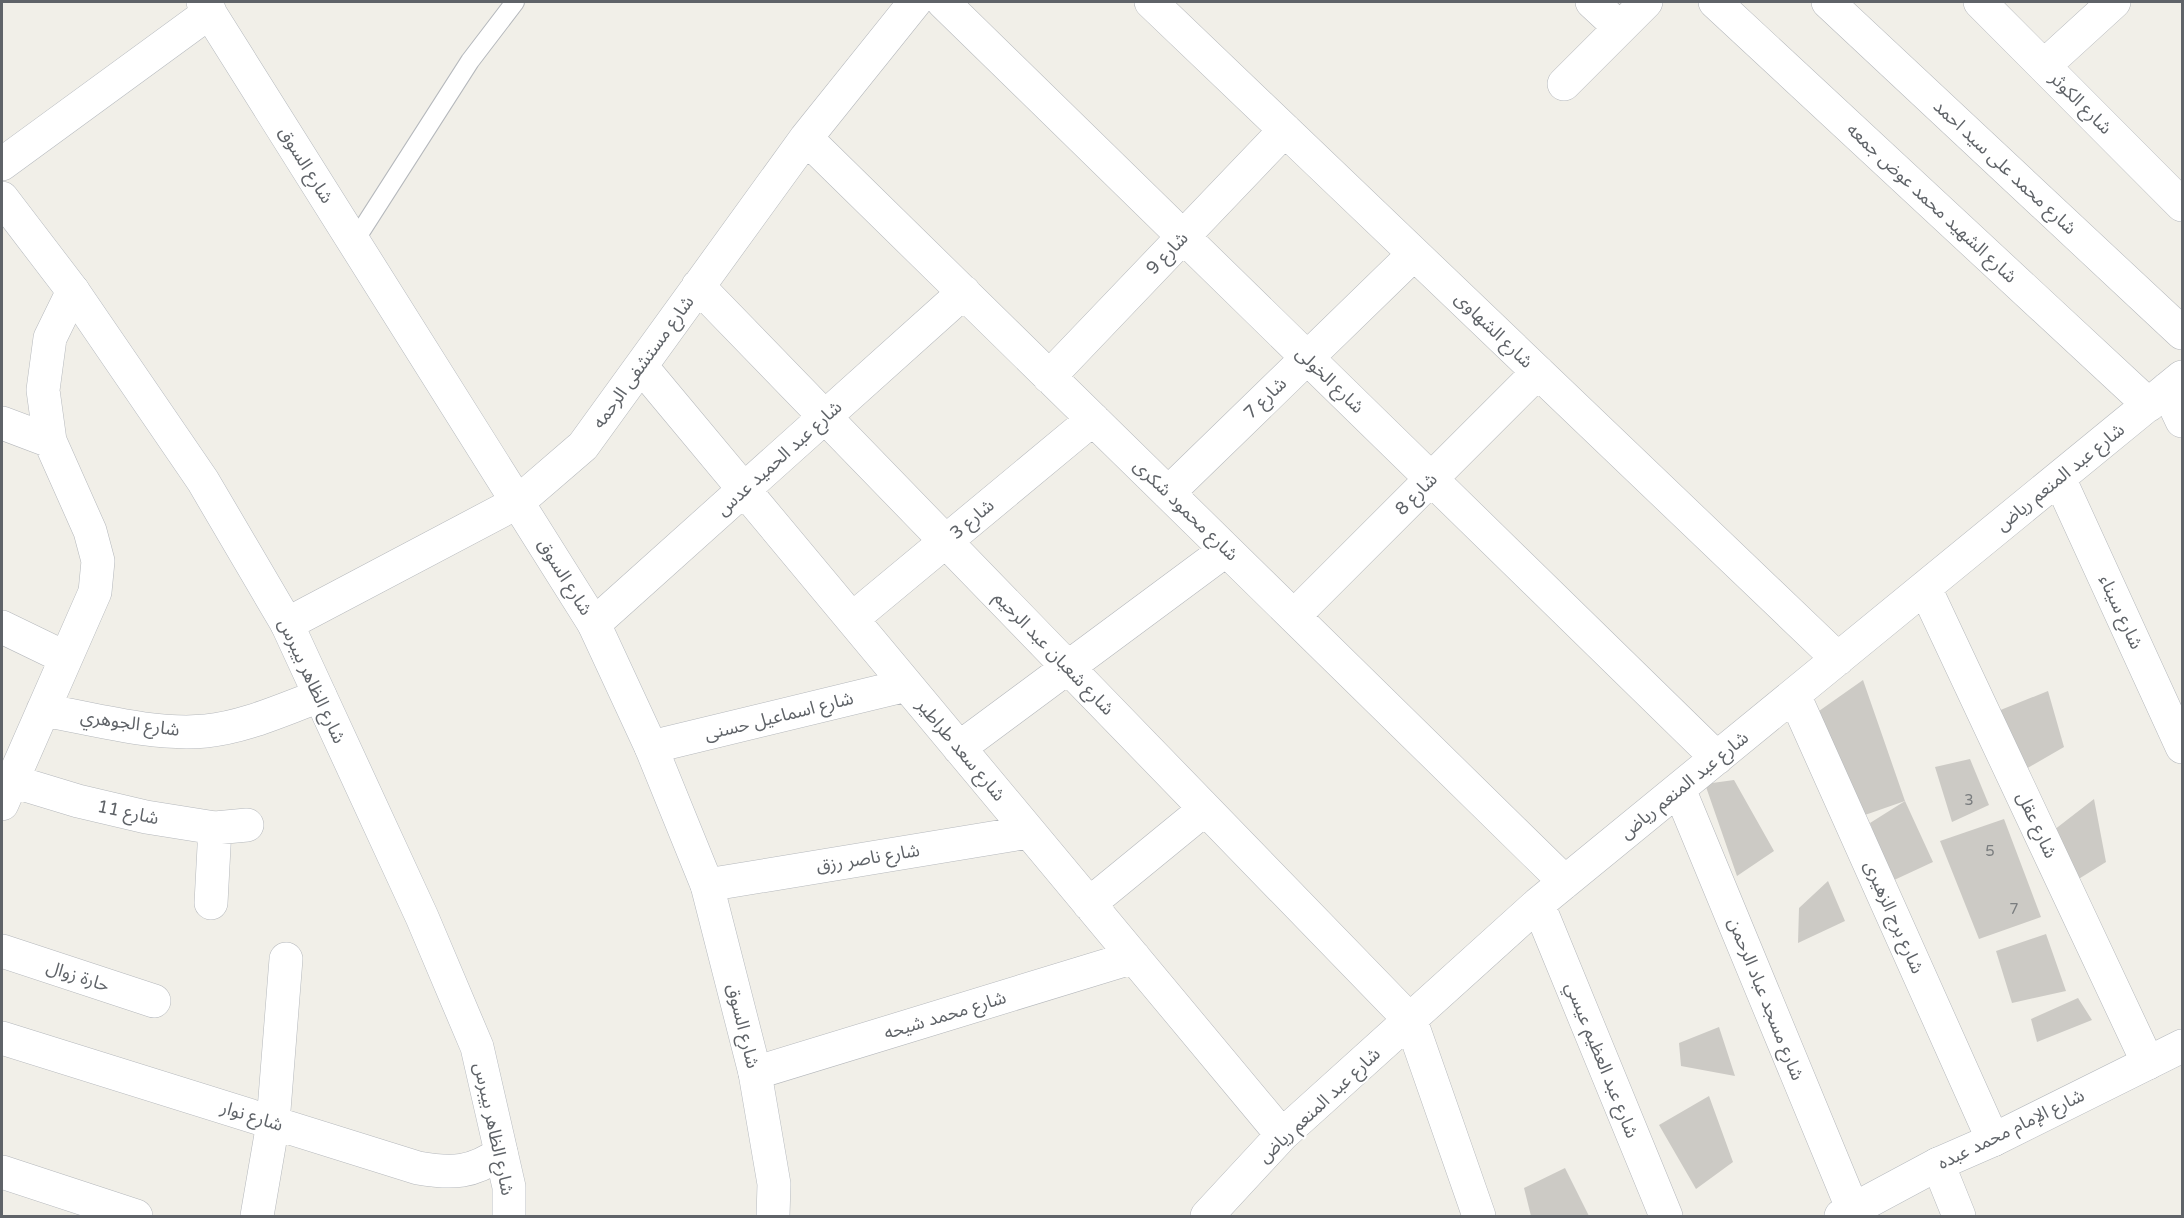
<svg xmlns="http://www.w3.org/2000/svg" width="2184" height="1218" viewBox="0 0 2184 1218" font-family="'Varela Round','Noto Sans Arabic',sans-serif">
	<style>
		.building { fill: #cccac5 }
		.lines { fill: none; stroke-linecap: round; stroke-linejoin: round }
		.service-casing { stroke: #b5b8bc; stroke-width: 20 }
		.minor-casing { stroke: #b5b8bc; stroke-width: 34 }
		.secondary-casing { stroke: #b6babf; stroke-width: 34 }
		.service { stroke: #fff; stroke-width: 18 }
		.minor { stroke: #fff; stroke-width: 33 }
		.secondary { stroke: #fff; stroke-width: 33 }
		.labels { text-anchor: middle; stroke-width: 4.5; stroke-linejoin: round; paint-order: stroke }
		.number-label { font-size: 15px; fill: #7a7d7f }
		.street-label { font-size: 18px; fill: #5f6368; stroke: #fff }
	</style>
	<rect width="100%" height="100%" fill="#f1efe8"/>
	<path class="building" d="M 1863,680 L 1905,801 L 1862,816 L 1819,711 Z
		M 2048,691 L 2064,747 L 2026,769 L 1998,711 Z
		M 1970,759 L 1989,805 L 1952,822 L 1935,767 Z
		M 1734,780 L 1774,851 L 1737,876 L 1705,784 Z
		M 2094,799 L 2106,862 L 2077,880 L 2054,830 Z
		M 1905,801 L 1933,862 L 1892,881 L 1870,823 Z
		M 2004,819 L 2041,917 L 1979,939 L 1940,841 Z
		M 1828,881 L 1845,921 L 1798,943 L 1799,908 Z
		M 2046,934 L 2066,991 L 2012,1003 L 1996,951 Z
		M 2078,998 L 2092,1020 L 2037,1042 L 2031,1019 Z
		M 1719,1027 L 1735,1076 L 1681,1066 L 1679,1043 Z
		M 1709,1096 L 1733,1162 L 1696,1189 L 1659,1125 Z
		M 1565,1168 L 1589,1216 L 1531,1216 L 1524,1188 Z"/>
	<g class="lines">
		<defs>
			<path id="service" d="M 354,242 L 470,61 L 515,2"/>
			<path id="minor" d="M 943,2 L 1717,758
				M 1151,2 L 1838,659
				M 1592,2 L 1620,28
				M 1715,2 L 2149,405
				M 1828,2 L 2182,333
				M 1980,2 L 2182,205
				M 2044,66 L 2114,2
				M 1564,84 L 1646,2
				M 806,138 L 1565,882
				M 698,286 L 1411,1021 L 1479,1216
				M 641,366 L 1282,1135
				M 1049,377 L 1285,130
				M 2167,389 L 2182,421
				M 2,423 L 50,441
				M 2059,478 L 2182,747
				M 1168,493 L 1414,254
				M 1925,588 L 2148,1063
				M 1294,616 L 1538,372
				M 852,619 L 1093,419
				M 287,624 L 518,502 L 583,446 L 806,138 L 915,2
				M 594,624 L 964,292
				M 2,627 L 66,658
				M 1794,695 L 1993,1140
				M 43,710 C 94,719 154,736 206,731 C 246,727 283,709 320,696
				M 651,747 L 907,685
				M 959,748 L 1226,550
				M 12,781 L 78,801 L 146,817 L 215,828 L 247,825
				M 1679,789 L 1853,1210
				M 2,804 L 95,592 L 98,561 L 90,531 L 50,441 L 43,390 L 50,338 L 73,291
				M 707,885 L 1029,832
				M 211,903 L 215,828
				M 1089,904 L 1205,809
				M 1538,904 L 1666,1216
				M 2,951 L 154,1001
				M 2,1038 L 418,1168 C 453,1174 472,1173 501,1153
				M 755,1073 L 1134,957
				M 1938,1164 L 1959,1216
				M 2,1172 L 136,1216
				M 257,1216 L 273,1123 L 286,959
				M 1207,1216 L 1282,1135 L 1538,904 L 2182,377"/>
			<path id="secondary" d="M 203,2 L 594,624 L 651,747 L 707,885 L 755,1073 L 774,1184 L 773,1216
				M 2,164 L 210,12
				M 2,198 L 73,291 L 203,481 L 287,624 L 422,917 L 477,1047 L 509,1187 L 509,1216
				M 1841,1216 L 1938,1164 L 1993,1140 L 2182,1046"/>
		</defs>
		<use href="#service" class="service-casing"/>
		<use href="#minor" class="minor-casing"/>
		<use href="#secondary" class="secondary-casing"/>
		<use href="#service" class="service"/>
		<use href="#minor" class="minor"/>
		<use href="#secondary" class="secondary"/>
	</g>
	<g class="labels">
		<g class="number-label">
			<text x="1969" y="805">3</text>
			<text x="1990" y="856">5</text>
			<text x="2014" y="914">7</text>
		</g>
		<g class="street-label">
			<text transform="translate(2081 103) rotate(45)" y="6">شارع الكوثر</text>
			<text transform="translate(306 165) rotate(58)" y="6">شارع السوق</text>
			<text transform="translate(2005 167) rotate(43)" y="6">شارع محمد على سيد احمد</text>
			<text transform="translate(1932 203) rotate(43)" y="6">شارع الشهيد محمد عوض جمعه</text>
			<text transform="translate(1167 253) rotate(-46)" y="6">شارع 9</text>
			<text transform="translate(1494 330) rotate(44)" y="6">شارع الشهاوى</text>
			<text transform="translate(643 362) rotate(-54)" y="6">شارع مستشفى الرحمه</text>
			<text transform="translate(1330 380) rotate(44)" y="6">شارع الخولى</text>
			<text transform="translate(1265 398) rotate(-44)" y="6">شارع 7</text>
			<text transform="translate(779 458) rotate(-42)" y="6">شارع عبد الحميد عدس</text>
			<text transform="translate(2060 477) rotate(-39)" y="6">شارع عبد المنعم رياض</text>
			<text transform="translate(1416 494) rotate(-45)" y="6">شارع 8</text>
			<text transform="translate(1186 510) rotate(44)" y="6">شارع محمود شكرى</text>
			<text transform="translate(972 519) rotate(-40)" y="6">شارع 3</text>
			<text transform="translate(565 577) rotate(58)" y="6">شارع السوق</text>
			<text transform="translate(2121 612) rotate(65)" y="6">شارع سيناء</text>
			<text transform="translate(1054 653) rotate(46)" y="6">شارع شعبان عبد الرحيم</text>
			<text transform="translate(312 681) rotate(65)" y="6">شارع الظاهر بيبرس</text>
			<text transform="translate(779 716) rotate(-14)" y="6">شارع اسماعيل حسنى</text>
			<text transform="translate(130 723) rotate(8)" y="6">شارع الجوهري</text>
			<text transform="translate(961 750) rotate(50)" y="6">شارع سعد طراطير</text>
			<text transform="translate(1684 785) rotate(-39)" y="6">شارع عبد المنعم رياض</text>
			<text transform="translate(128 812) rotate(12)" y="6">شارع 11</text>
			<text transform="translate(2037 825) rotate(65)" y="6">شارع عقل</text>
			<text transform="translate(868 858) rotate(-9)" y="6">شارع ناصر رزق</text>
			<text transform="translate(1894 917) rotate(66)" y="6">شارع برج الزهيرى</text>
			<text transform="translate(78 976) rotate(18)" y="6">حارة زوال</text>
			<text transform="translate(1766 999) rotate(68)" y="6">شارع مسجد عباد الرحمن</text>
			<text transform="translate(945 1015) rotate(-17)" y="6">شارع محمد شيحه</text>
			<text transform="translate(743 1026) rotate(76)" y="6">شارع السوق</text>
			<text transform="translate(1602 1060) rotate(68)" y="6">شارع عبد العظيم عيسي</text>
			<text transform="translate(1319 1105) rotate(-43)" y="6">شارع عبد المنعم رياض</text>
			<text transform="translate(252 1116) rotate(17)" y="6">شارع نوار</text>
			<text transform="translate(494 1129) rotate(78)" y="6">شارع الظاهر بيبرس</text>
			<text transform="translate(2011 1129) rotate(-26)" y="6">شارع الإمام محمد عبده</text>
		</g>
	</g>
	<rect width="2184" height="1218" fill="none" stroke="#5f6368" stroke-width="6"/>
</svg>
